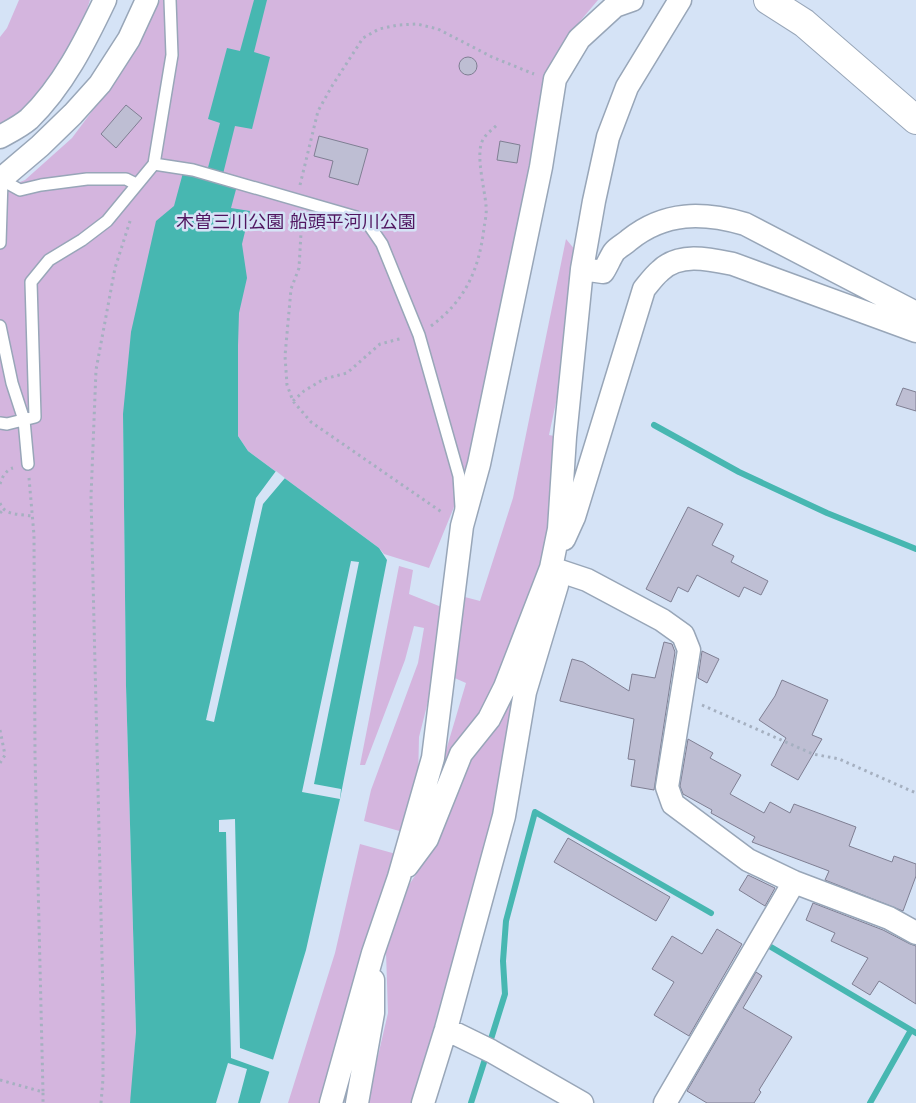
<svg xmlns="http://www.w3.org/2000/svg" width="916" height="1103" viewBox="0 0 916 1103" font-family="Jost,'Noto Sans JP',sans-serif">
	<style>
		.green { fill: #d4b5de }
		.water { fill: #47b7b1 }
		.pier { fill: #d5e3f6 }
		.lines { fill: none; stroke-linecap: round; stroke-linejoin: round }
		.stream { stroke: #47b7b1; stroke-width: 6 }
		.building { fill: #bebed3; stroke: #7f7f93 }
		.lane-casing { stroke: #98a6b8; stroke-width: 14 }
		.street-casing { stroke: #98a6b8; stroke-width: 25 }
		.secondary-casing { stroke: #98a6b8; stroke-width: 30 }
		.path { stroke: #a5b0c0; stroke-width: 3; stroke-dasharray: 2.5 4; stroke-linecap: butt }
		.lane { stroke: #fff; stroke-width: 11 }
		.street { stroke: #fff; stroke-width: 22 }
		.secondary { stroke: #fff; stroke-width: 28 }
		.labels { text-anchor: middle; stroke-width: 5; stroke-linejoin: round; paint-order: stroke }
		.park-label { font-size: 18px; fill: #501660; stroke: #d5e3f6 }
	</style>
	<rect width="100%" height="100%" fill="#d5e3f6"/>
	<path class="green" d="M 19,0 L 90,0 L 80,30 L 47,88 L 18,116 L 0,129 L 0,37 L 7,28 Z
		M 160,0 L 598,0 L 570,33 L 551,71 L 468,473 L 429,568 L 384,554 L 379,548 L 248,451 L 238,436 L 123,415 L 126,686 L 136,1032 L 132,1093 L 130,1103 L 0,1103 L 0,190 L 25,180 L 72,138 L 119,75 Z
		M 566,239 L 576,251 L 564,365 L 549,435 L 559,437 L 543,574 L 499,692 L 423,828 L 466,683 L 450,676 L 461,596 L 480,601 L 513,498 Z
		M 399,566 L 413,570 L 409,594 L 444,608 L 435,674 L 419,737 L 418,782 L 403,832 L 364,821 L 371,790 L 418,663 L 424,628 L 414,626 L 405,660 L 365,765 L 360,765 Z
		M 515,685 L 495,812 L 416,1103 L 367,1103 L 388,1013 L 386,952 L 405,891 L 433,848 L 470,757 Z
		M 360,844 L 396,854 L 319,1103 L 288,1103 L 335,953 Z"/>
	<path class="water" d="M 254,0 L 267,0 L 254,52 L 270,57 L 252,129 L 235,126 L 222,178 L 238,182 L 231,208 L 250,211 L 242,244 L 247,278 L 239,313 L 238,345 L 238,436 L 248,451 L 379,548 L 387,560 L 340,799 L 306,950 L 260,1103 L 238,1103 L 247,1069 L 228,1063 L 216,1103 L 130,1103 L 136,1032 L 126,686 L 123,414 L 131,332 L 156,221 L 174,206 L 184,169 L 206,175 L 220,123 L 208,119 L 227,48 L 240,51 Z"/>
	<path class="pier" d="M 276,471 L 285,478 L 263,504 L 214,722 L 206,720 L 256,498 Z
		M 351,561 L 359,562 L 314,784 L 341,789 L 340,799 L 302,792 Z
		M 235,819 L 240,1048 L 274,1060 L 270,1072 L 231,1058 L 226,832 L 219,832 L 219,820 Z"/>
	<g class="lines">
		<path class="stream" d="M 654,425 L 739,472 L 827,513 L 916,549
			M 771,947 L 916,1033
			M 491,1039 L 505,994 L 503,961 L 506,921 L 535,812 L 711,913
			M 471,1103 L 486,1056
			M 870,1103 L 911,1030"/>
	</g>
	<path class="building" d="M459 66a9 9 0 1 1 18 0a9 9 0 1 1-18 0Z
		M 126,105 L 142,118 L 116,148 L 101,134 Z
		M 319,136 L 368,149 L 358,185 L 329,177 L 333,161 L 314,156 Z
		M 500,141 L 520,145 L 517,163 L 497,160 Z
		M 903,388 L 916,392 L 916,411 L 896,405 Z
		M 688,507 L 723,524 L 712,545 L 734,556 L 731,562 L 768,581 L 761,595 L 744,587 L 739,597 L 697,575 L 688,592 L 678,587 L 671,602 L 646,589 Z
		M 664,642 L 672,644 L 675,652 L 654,790 L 631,786 L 635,760 L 628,759 L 634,719 L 560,701 L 560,700 L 572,659 L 583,662 L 629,691 L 632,674 L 655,678 Z
		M 702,651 L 719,659 L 707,683 L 698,678 Z
		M 782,680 L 828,700 L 812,735 L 822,739 L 798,780 L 771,765 L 786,738 L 759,720 L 775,696 Z
		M 688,739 L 713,753 L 710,758 L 741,775 L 730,794 L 764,813 L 770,802 L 790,813 L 794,804 L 856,827 L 849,846 L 892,862 L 894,856 L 916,864 L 916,876 L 903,911 L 825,880 L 829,871 L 752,842 L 755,837 L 711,813 L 712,810 L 683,794 L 680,786 Z
		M 568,838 L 670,897 L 656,921 L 554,862 Z
		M 748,875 L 775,888 L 765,906 L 739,890 Z
		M 813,903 L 883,930 L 910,944 L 916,946 L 916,1004 L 879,981 L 870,995 L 852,984 L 868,958 L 831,941 L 835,933 L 806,920 Z
		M 717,929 L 742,944 L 689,1036 L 654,1015 L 674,982 L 652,969 L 672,936 L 702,954 Z
		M 756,972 L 762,976 L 743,1008 L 792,1037 L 759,1090 L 761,1092 L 754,1103 L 707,1103 L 687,1091 Z"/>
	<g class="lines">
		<defs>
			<path id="lane" d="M 154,164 L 193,170 L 356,217 L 369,225 L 382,244 L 419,335 L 459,476 L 461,507
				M 0,243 L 2,180 L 20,190 L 41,185 L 87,179 L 126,179 L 136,184
				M 0,326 L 12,383 L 24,420 L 28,464
				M 0,423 L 7,424 L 35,417 L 31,282 L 49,260 L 82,240 L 107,221 L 154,164 L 172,55 L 170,0"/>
			<path id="street" d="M 0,137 C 9,132 21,126 29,119 C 63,86 85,42 105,0
				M 0,180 L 40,146 L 73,114 L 100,84 L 129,39 L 147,0
				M 582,269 L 603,272 C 607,266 610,258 614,252 C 618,247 625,244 629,240 C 665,211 703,212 745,224 L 916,313
				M 564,539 L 574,517 L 644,289 C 649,283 654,276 660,271 C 679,252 709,259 733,264 L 916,331
				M 407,866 L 427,839 L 461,754 L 489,719 L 505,687 L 551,568 L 587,580 L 662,620 L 683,635 L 689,650 L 667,787 L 673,804 L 748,860 L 794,882 L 889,918 L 916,933
				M 446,1029 L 491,1051 L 582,1103
				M 331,1103 L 373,953 L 399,877 L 433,758 L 462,526 L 479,464 L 541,167 L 555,79 L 579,39 L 615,6 L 632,0
				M 357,1103 L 373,1013 L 373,980
				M 423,1103 L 446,1029 L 504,816 L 525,692 L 557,585 L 551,568 L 559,529 L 565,437 L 582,269 L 594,201 L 608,137 L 627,87 L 680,0
				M 665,1103 L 794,882"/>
			<path id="secondary" d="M 768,0 L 804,23 L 916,120"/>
		</defs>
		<use href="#lane" class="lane-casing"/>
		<use href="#street" class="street-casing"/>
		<use href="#secondary" class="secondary-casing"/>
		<path class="path" d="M 300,185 L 318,111 L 332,86 L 363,38 L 379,29 L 398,25 L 417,24 L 438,29 L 492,57 L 534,74
			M 299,216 L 301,233 L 299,268 L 291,289 L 285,356 L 287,385 L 293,401 L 311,422 L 443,513
			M 431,326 C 465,301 479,270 484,228 C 485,221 487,213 486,206 C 485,189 474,151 484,138 C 487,133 493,129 498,124
			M 293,401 L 304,391 L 324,379 L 347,373 L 380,344 L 403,338
			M 29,478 L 34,535 L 35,756 L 43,1092
			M 0,484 C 2,477 6,470 13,468
			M 0,503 C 4,516 21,514 32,516
			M 0,513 L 4,509
			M 702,705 L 813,754 L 839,759 L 916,793
			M 0,730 L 5,755 L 0,763
			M 0,1080 L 43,1092 L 43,1103
			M 101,1103 L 103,1079 L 103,998 L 91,497 L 96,370 L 115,268 L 131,218"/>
		<use href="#lane" class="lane"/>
		<use href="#street" class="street"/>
		<use href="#secondary" class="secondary"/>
	</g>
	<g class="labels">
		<g class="park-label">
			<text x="296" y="228">木曽三川公園 船頭平河川公園</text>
		</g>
	</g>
</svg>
